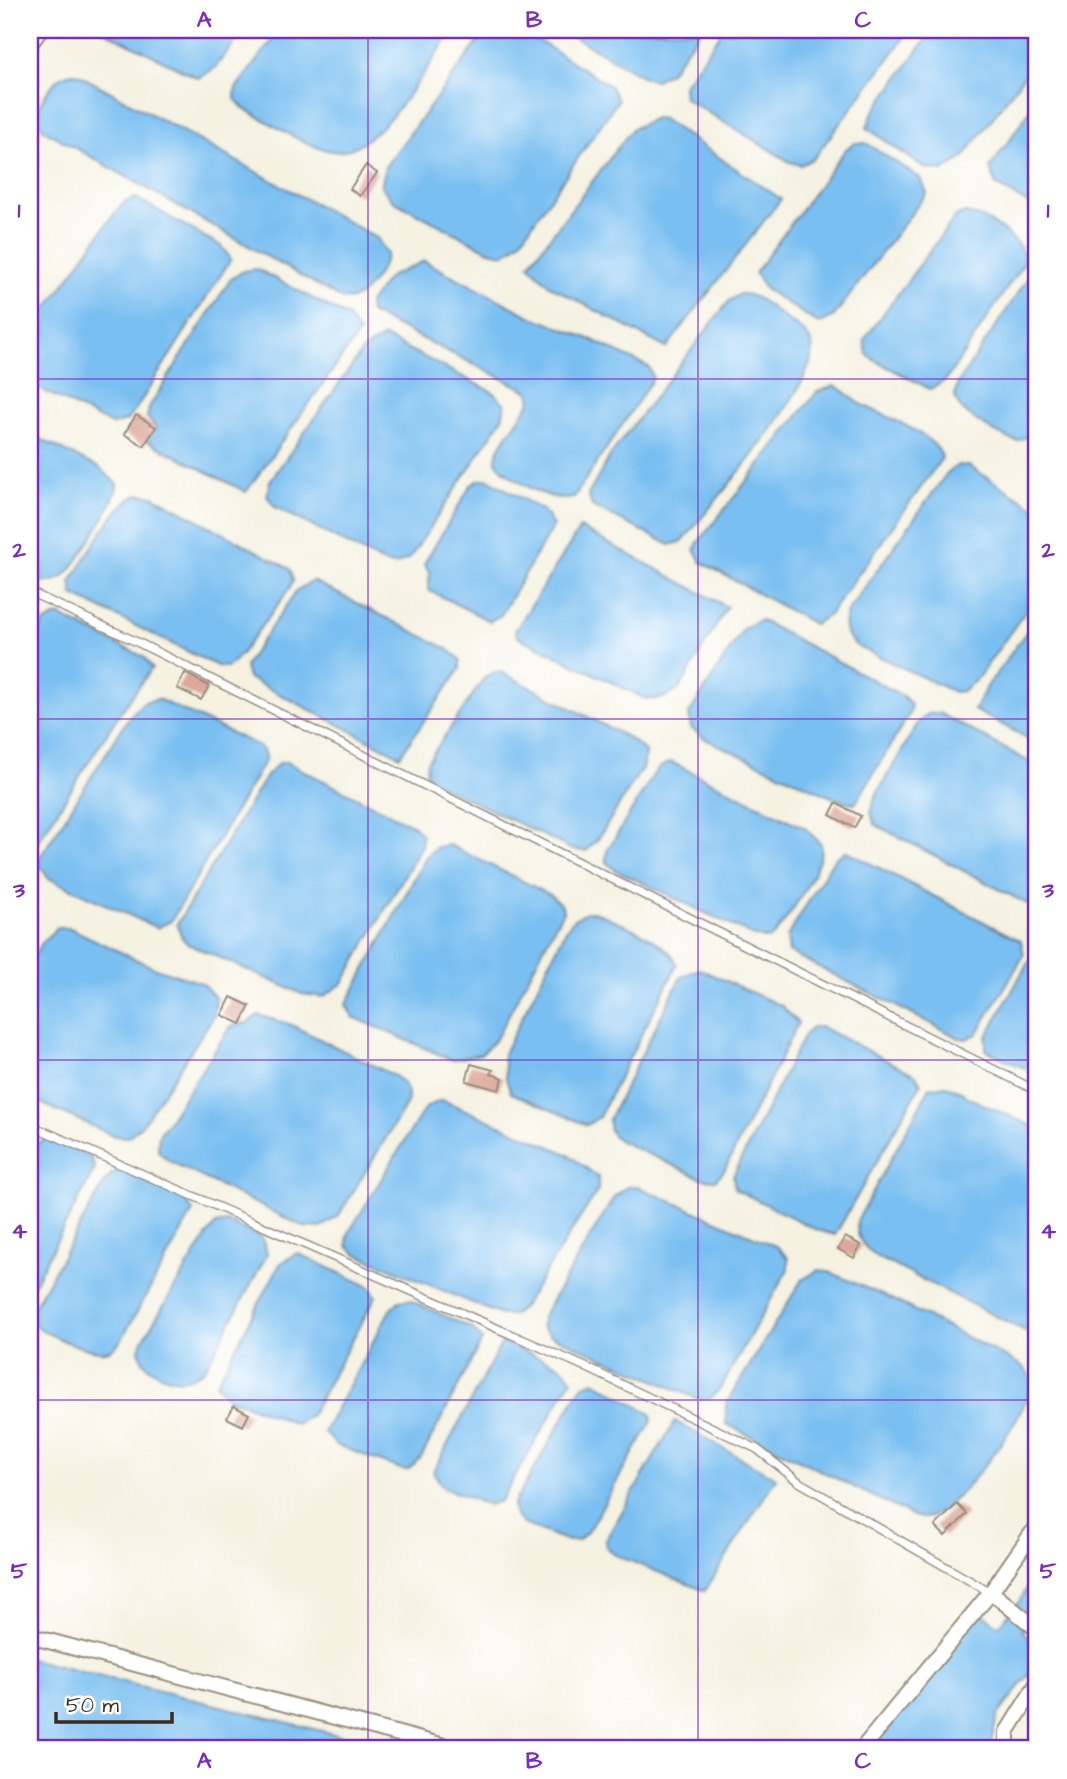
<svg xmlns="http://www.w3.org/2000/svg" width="1067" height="1779" viewBox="0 0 1067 1779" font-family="'Architects Daughter',sans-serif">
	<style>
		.water { fill: #7abff1; stroke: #5a7488; stroke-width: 2 }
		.building { fill: #dda89a }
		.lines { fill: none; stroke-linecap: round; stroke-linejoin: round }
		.service-casing { stroke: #988e80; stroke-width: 10 }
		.minor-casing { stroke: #988e80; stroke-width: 18 }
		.service { stroke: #fff; stroke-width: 7 }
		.minor { stroke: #fff; stroke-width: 14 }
		.grid { fill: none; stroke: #7b2cbf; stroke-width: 2; stroke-opacity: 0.55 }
		.neatline { fill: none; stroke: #7b2cbf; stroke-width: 2.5 }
		.grid-label { font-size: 23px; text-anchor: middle; font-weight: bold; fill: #7b2cbf }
	</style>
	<rect width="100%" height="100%" fill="#fff"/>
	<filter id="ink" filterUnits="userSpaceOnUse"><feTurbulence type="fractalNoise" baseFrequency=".0143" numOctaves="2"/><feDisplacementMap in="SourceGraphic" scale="14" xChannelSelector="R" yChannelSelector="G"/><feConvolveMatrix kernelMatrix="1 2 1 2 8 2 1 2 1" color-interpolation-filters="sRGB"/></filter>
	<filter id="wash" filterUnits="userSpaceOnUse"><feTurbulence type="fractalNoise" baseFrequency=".00686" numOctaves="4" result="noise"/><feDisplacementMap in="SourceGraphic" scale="28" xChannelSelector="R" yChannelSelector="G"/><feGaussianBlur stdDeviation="1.57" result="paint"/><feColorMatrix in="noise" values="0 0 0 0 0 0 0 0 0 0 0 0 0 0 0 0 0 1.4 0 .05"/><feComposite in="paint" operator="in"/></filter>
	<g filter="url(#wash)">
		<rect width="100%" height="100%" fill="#f5f2e2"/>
		<path class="water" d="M 102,30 L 244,30 L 214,69 L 198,78 Z
			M 280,30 L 453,30 C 429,63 377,159 331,151 C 301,145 270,122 243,108 L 235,99 L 236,88 Z
			M 487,30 L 522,30 L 610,86 L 618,100 L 520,242 L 504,254 L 489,251 L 393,201 L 381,186 L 385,167 Z
			M 562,30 L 701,30 L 670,72 L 656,80 L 645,78 Z
			M 723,30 L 910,30 L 814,158 L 801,165 L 790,162 L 684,98 L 683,86 Z
			M 933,30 L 1037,32 L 1037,58 L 963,158 L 943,171 L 925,168 L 867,128 L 872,114 Z
			M 76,73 L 377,238 L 387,254 C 382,271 362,305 342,299 L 44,130 L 36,117 C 40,99 56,72 76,73 Z
			M 1037,100 L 1037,209 L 996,185 L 990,168 Z
			M 655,118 L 662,119 L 781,199 L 666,348 L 550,286 L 529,265 L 632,129 Z
			M 855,143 L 866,143 L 920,178 L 927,193 L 834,316 L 819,324 L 765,289 L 755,273 L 845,150 Z
			M 136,198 L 221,246 L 231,259 L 134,412 L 126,421 L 112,425 L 30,384 L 30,332 L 117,210 L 125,202 Z
			M 965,213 C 984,215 1024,240 1025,261 L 946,380 L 930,389 L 872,359 L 867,354 L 864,340 L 955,217 Z
			M 424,261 L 530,316 L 590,339 L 649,367 L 653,378 L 650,383 L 574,497 C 557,506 505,478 496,461 C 495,445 524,417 531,399 L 528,391 L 370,313 L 369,303 L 389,277 Z
			M 257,269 L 348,317 L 359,333 L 246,492 L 147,441 L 156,427 L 147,417 L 150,406 L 230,280 L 243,271 Z
			M 1037,270 L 1037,432 L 1017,441 C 1003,438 960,414 956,400 C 954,394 956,389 958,383 L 1032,272 Z
			M 740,294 C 757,293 773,310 786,319 C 796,326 809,333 812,345 C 821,381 712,504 687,536 L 681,542 L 670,545 L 592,506 L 588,495 L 611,454 L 729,301 Z
			M 384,337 L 493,392 L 505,404 L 502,419 L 410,558 L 395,565 L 384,563 L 275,507 L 267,496 L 270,481 L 363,350 Z
			M 834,386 C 847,390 850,398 861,404 C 881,415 938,435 942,458 L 829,615 L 814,624 L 701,562 L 695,551 L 697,544 L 817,392 Z
			M 30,434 L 100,468 L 117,484 C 119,497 74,570 61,578 C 50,585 40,582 30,577 Z
			M 958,465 L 969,466 L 1037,509 L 1037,595 L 977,679 L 962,691 L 954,692 L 858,647 C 846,637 841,627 847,612 L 947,473 Z
			M 488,479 L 544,511 L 553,526 L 501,615 L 490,621 L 428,590 L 430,574 L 424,564 L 471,485 L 479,480 Z
			M 141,494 L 153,496 L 290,569 L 293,581 L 290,588 L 241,654 L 228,667 L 217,666 L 73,595 L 71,582 C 85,560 116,499 141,494 Z
			M 580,528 L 727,607 L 680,688 C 669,697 659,701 644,698 L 518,637 L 515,631 Z
			M 313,581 L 448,649 L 460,659 L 460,669 L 400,756 L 248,678 L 245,667 L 248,661 L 297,590 Z
			M 58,615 L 144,657 L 152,668 L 120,713 L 30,854 L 30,647 L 45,622 Z
			M 1037,617 L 1037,743 L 974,710 L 986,688 Z
			M 760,620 L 903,696 L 911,704 L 910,713 L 855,804 L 838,800 L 705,739 L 691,728 L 689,714 L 744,628 Z
			M 495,672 L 501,672 L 629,738 L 645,751 L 644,765 L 598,839 L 586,851 L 573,850 L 435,783 L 426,774 L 427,762 L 485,677 Z
			M 158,699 L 255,744 L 263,750 L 266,759 L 171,921 L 157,928 L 48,878 L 39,864 L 40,857 L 130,716 L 144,702 Z
			M 939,713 L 1037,766 L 1037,909 L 874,824 L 871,811 L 875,797 L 918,723 L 928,714 Z
			M 286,762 L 414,826 L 422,835 L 421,847 L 343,983 L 323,997 L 302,994 L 188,944 L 182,938 L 177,924 L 266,776 L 279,763 Z
			M 671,762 L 805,828 L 821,844 C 825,864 787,920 773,936 L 768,939 L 756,937 L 615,870 L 606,862 L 607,851 L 654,774 L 660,767 Z
			M 449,845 L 551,895 L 562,906 L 563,911 L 496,1039 L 481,1054 L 452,1060 L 353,1017 L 346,1005 L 426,857 L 437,847 Z
			M 846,851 L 1021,941 L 1024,955 L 977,1034 L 966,1039 L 959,1038 L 789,952 L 787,937 L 834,859 Z
			M 587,912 L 595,912 C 616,921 672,942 677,965 L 599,1117 L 587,1125 L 511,1093 L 506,1078 L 503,1055 L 567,928 L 574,919 Z
			M 57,928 L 70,928 L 152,967 L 202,983 L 216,998 L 214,1016 L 142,1125 L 128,1137 L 114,1136 L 30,1098 L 30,963 L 44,940 Z
			M 1037,956 L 1037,1074 L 986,1050 L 986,1038 L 1027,964 Z
			M 699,969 L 782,1006 L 798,1023 L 724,1171 L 715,1180 L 703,1179 L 620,1141 C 611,1135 608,1130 609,1119 L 681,977 Z
			M 258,1015 L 289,1024 L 395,1076 C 405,1084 412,1091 406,1105 L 339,1215 L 321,1228 L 304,1227 L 169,1161 L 158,1151 L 159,1135 L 231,1026 L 247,1023 Z
			M 821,1027 L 916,1075 L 921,1084 L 835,1235 L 817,1230 L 735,1189 L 733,1176 L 804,1035 L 812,1028 Z
			M 945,1086 L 959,1090 L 969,1098 L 1037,1128 L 1037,1337 L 877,1257 C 863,1247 856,1238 857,1221 L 930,1087 Z
			M 442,1100 L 568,1154 L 598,1177 L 598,1190 L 525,1304 L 514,1315 L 501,1315 L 358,1255 L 347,1246 L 348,1234 L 421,1114 L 428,1106 Z
			M 52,1139 L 91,1157 L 95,1169 L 30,1291 L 30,1151 L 41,1141 Z
			M 125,1171 L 183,1196 L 193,1211 L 122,1339 C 118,1345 113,1350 105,1351 C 90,1353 41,1334 33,1322 L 32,1310 L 105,1182 L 114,1172 Z
			M 629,1186 L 636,1186 L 778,1247 L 788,1258 L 788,1269 L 720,1389 L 710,1399 L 698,1399 L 550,1335 L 542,1327 L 542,1317 L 615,1196 Z
			M 228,1222 L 262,1238 L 267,1255 L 207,1365 C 190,1388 162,1381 143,1362 L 139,1350 L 141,1343 L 207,1235 L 216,1224 Z
			M 297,1253 L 370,1287 L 376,1296 L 311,1415 L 296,1424 L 226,1397 L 216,1384 L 280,1264 Z
			M 818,1270 L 827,1271 L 896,1301 L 1021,1365 C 1027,1371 1032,1376 1031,1384 C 1029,1412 959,1508 930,1517 C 922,1519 917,1517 909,1514 L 726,1424 L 726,1404 L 801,1281 Z
			M 409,1300 L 472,1328 L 482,1340 L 422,1456 L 409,1469 L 403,1470 L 336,1445 L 324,1432 L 390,1310 L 399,1301 Z
			M 502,1342 L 561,1366 L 572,1379 L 505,1493 L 500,1501 L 488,1505 L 444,1488 L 433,1472 Z
			M 594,1381 L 651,1414 L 652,1421 L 588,1531 L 579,1540 L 568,1541 L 523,1524 L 515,1516 L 513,1505 L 582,1386 Z
			M 675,1421 L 776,1478 L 705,1591 L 615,1555 L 606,1547 L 605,1541 Z
			M 1037,1534 L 1037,1613 L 1022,1631 L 1037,1644 L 1037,1664 L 998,1715 L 989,1749 L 869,1749 L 977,1610 L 999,1626 L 1020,1601 L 1033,1575 L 1017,1557 Z
			M 30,1659 L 395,1749 L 30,1749 Z"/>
		<g id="blocks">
			<path class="building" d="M 366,165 L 377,173 L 360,196 L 350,189 Z
				M 136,415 L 156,427 L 144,446 L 124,434 Z
				M 185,673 L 209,686 L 201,700 L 177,688 Z
				M 836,803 L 861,816 L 854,828 L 830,815 Z
				M 231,997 L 250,1006 L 241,1024 L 222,1015 Z
				M 471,1064 L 493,1070 L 491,1074 L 503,1078 L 499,1090 L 466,1081 Z
				M 845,1237 L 861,1245 L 854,1258 L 838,1249 Z
				M 234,1406 L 249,1414 L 243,1426 L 227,1418 Z
				M 957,1504 L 967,1514 L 945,1536 L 935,1526 Z"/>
		</g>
	</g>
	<g filter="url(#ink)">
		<use href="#blocks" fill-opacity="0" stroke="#988e80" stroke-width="2"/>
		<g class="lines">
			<defs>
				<path id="service" d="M 30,592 L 137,642 L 1037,1091
					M 30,1125 L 579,1364 L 757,1449 L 799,1482 L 991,1593"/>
				<path id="minor" d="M 30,44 L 40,30
					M 991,1592 L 1037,1526
					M 30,1636 L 455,1749
					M 862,1749 L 991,1592 L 1037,1629
					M 1007,1749 L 1007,1732 L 1037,1684"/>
			</defs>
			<use href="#service" class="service-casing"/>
			<use href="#minor" class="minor-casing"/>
			<use href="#service" class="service"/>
			<use href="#minor" class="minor"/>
		</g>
	</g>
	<path class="grid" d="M 368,30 L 368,1749M 698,30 L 698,1749M 30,379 L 1037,379M 30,719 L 1037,719M 30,1060 L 1037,1060M 30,1400 L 1037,1400"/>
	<rect width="1067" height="1779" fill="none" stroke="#fff" stroke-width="77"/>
	<path d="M56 1712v10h116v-10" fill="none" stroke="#3b2a1e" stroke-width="3.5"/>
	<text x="66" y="1712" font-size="21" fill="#3b2a1e" stroke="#ffffff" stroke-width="5" paint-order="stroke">50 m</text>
	<rect x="38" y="38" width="990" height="1702" class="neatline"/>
	<g class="grid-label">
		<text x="204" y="27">A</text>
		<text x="534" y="27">B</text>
		<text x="863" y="27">C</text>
		<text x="19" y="217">1</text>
		<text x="1048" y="217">1</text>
		<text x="19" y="557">2</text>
		<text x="1048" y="557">2</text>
		<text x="19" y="897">3</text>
		<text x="1048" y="897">3</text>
		<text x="19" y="1238">4</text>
		<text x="1048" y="1238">4</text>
		<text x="19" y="1578">5</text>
		<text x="1048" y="1578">5</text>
		<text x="204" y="1768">A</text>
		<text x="534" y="1768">B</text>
		<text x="863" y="1768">C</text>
	</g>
</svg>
